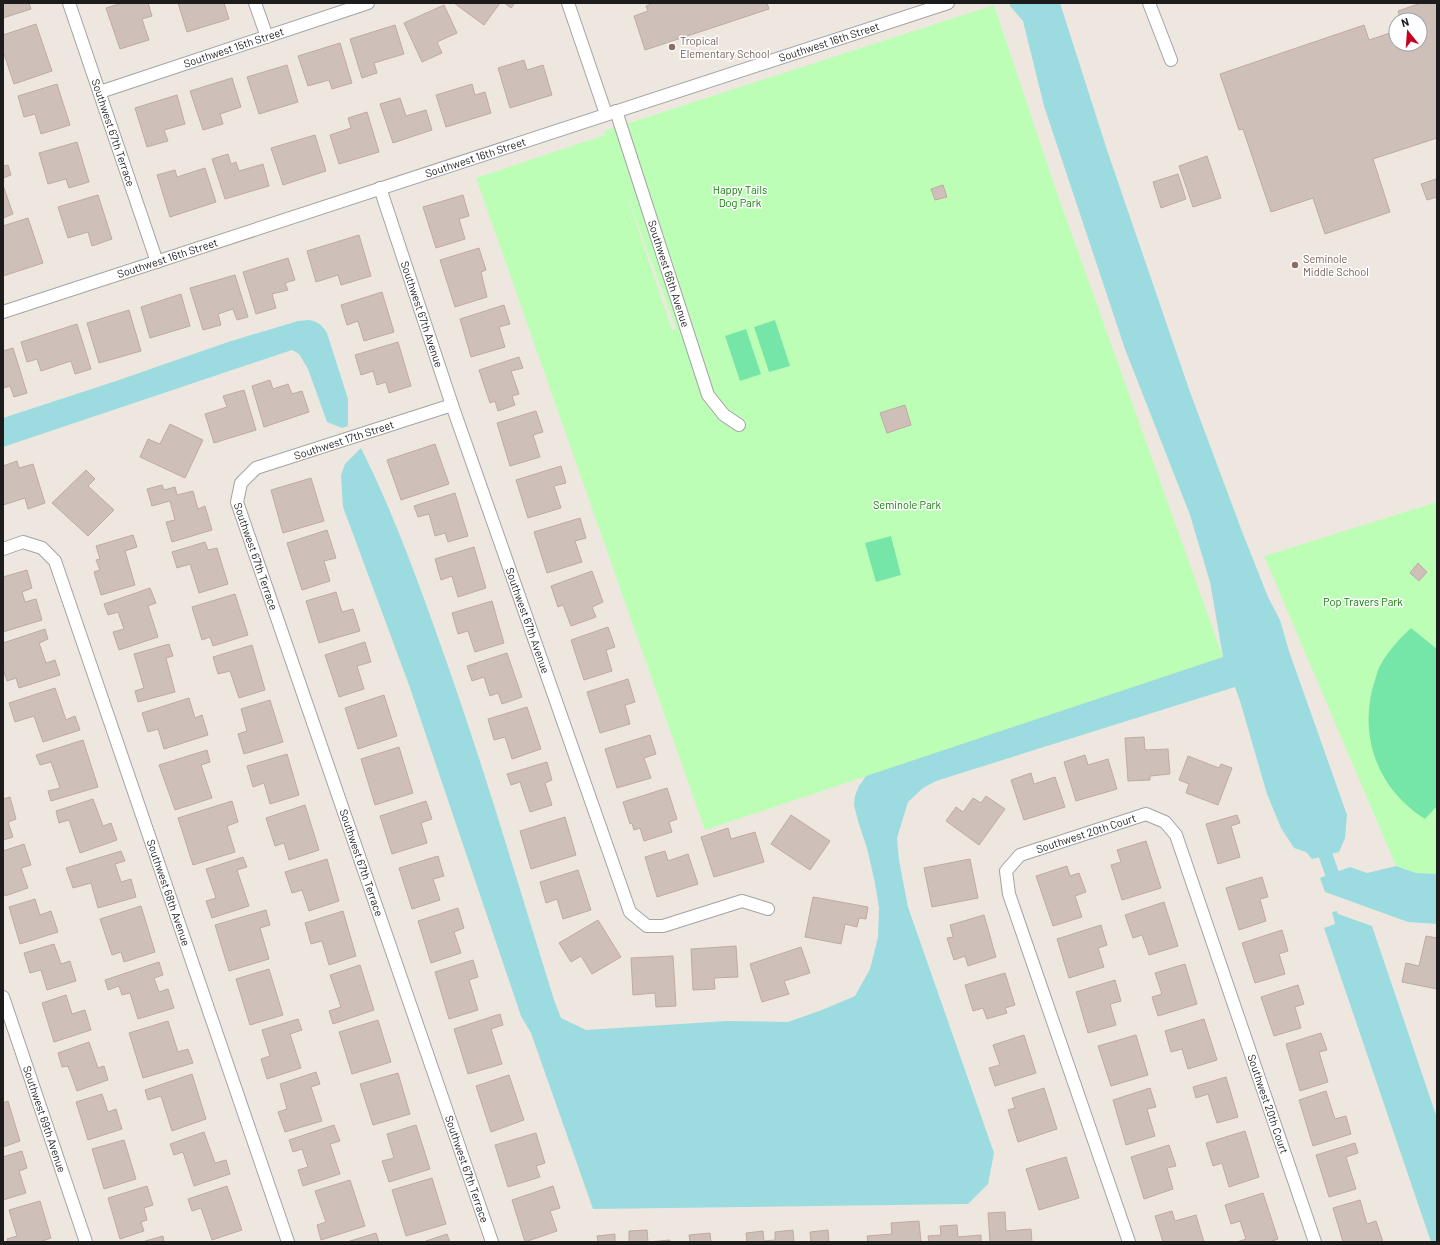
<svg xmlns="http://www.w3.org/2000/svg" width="1440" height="1245" viewBox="0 0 1440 1245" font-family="Barlow,sans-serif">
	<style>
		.park { fill: #bdfeb7; fill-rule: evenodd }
		.pitch { fill: #75e6a7 }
		.water { fill: #9cdce1 }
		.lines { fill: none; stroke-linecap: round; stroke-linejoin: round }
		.canal { stroke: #9cdce1; stroke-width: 14 }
		.building { fill: #cebfb9; stroke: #c1aaa1 }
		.minor-casing { stroke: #a3a3a3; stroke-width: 14 }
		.minor { stroke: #fff; stroke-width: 12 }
		.education-dot { fill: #8d6e63; stroke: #fff; stroke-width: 1.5 }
		.labels { text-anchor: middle; stroke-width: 3; stroke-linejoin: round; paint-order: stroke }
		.education-label { font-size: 11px; fill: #785e54; stroke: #fff; text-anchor: start }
		.street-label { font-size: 11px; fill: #1c1c1c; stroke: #fff }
		.park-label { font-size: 11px; fill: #0c8202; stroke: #fff }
	</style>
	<rect width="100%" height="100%" fill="#eee7e0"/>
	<path class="park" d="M 994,5 L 1056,190 L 1223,657 L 705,830 L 476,178 L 605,135 L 604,131 ZM 624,187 L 676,328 L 672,330 Z
		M 1437,502 L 1437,874 L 1416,873 L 1396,866 L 1264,556 Z"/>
	<path class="pitch" d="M 775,320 L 790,366 L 769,372 L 754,327 Z
		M 746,329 L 761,374 L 740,381 L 725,336 Z
		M 891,536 L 901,575 L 876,582 L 865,543 Z
		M 1411,628 L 1437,649 L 1437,806 L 1425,819 C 1378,790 1358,736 1374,683 C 1376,678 1377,671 1380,666 C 1388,651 1399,639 1411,628 Z"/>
	<path class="water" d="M 1010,3 L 1060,3 L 1107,150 L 1190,392 L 1243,534 L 1268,597 L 1280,620 L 1289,651 L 1347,815 L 1345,838 L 1339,852 L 1312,859 L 1306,852 L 1294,848 L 1281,828 L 1267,794 L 1240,701 L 1235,687 L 936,781 L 923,788 L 908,802 L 897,838 L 899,860 L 908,907 L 994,1153 L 988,1184 L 968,1204 L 593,1209 L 531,1033 L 521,1016 L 409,685 L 343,507 L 341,475 L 345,464 L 361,448 C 391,508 414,570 436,632 C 480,754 516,877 554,1000 L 561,1018 L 586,1030 L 727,1021 L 788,1022 L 822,1010 L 855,996 L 870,969 L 878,937 L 879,908 L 875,883 L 867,848 L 858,821 L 854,805 L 855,796 L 859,786 L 866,776 L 1223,657 L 1210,582 L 1190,515 L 1125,349 L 1044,106 L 1023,21 L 1010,6 Z
		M 309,320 C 319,322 322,325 327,333 L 348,399 L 348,426 L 342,428 L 327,422 L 308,369 L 299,354 L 292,350 L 3,447 L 3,418 L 116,381 L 228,342 L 298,321 Z
		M 1396,866 L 1416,873 L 1437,874 L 1437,924 L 1408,922 L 1325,892 L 1320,878 L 1350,867 L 1367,873 Z
		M 1337,911 L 1338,914 L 1372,926 L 1437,1118 L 1437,1242 L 1431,1242 L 1324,928 L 1335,924 L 1332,912 Z"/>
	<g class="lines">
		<path class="canal" d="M 1319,837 L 1334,879 L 1346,880"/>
	</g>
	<path class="building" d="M 3,3 L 29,3 L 31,9 L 3,18 Z
		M 122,3 L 148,3 L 152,16 L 142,19 L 149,40 L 120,49 L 106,8 Z
		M 178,3 L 224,3 L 229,19 L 187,32 Z
		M 454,3 L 500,3 L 484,25 Z
		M 504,3 L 515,3 L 511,8 Z
		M 654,3 L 767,3 L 769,9 L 645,50 L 634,16 L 648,11 L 646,6 Z
		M 1421,3 L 1437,3 L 1437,138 L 1373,159 L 1390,212 L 1325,234 L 1313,198 L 1271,212 L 1243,129 L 1239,130 L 1220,74 L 1364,25 L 1369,40 L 1396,31 L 1396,44 L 1420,44 L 1420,20 L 1401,20 L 1398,11 Z
		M 444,5 L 457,33 L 437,42 L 442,53 L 422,62 L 404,23 Z
		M 36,24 L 52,71 L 14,84 L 3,51 L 3,35 Z
		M 395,25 L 404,54 L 374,63 L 377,73 L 362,78 L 350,39 Z
		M 340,43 L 352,83 L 332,89 L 329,80 L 308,86 L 298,56 Z
		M 524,60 L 527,70 L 543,65 L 552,95 L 510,108 L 498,68 Z
		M 287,65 L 298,102 L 259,114 L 247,77 Z
		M 232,78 L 241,107 L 220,114 L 223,124 L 203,130 L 190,91 Z
		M 57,84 L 70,125 L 41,134 L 35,114 L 24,117 L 18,96 Z
		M 472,84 L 475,95 L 485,92 L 491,113 L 446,127 L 436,95 Z
		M 177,95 L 185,124 L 164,130 L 168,141 L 147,147 L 135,108 Z
		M 400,98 L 406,116 L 426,110 L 432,130 L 393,143 L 380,104 Z
		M 367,112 L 379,152 L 339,164 L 330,135 L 351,128 L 348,118 Z
		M 315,135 L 326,171 L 283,185 L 271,148 Z
		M 77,142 L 89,182 L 69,188 L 66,179 L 48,184 L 39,153 Z
		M 228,154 L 231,164 L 236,162 L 239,171 L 263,164 L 269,186 L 225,199 L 212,159 Z
		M 1207,156 L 1221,198 L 1193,207 L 1179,166 Z
		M 8,165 L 11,175 L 3,178 L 3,166 Z
		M 205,168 L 216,202 L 170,217 L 157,175 L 175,170 L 177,177 Z
		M 1178,174 L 1186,199 L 1161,208 L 1153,182 Z
		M 1436,179 L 1437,197 L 1427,200 L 1421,184 Z
		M 3,185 L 13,214 L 3,218 Z
		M 943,185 L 947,197 L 935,200 L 931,189 Z
		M 98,195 L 112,239 L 92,246 L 88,232 L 68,238 L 58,207 Z
		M 463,195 L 469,216 L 459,219 L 465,239 L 436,248 L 423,207 Z
		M 28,218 L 43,263 L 3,276 L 3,226 Z
		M 359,235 L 371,276 L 341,285 L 338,275 L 316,282 L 307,251 Z
		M 479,248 L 486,270 L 481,272 L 487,297 L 455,307 L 440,260 Z
		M 288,258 L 295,280 L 285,283 L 288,290 L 272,294 L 276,308 L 256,314 L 243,272 Z
		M 235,275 L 248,317 L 237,320 L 233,309 L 218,314 L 221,325 L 203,330 L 190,288 Z
		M 382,292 L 394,332 L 364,341 L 358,321 L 347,325 L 341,305 Z
		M 181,294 L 190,326 L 150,338 L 141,307 Z
		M 504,305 L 510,324 L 499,327 L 505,347 L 471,357 L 460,319 Z
		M 129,310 L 141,351 L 99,363 L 87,323 Z
		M 77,324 L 91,369 L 75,374 L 71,361 L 41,371 L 37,359 L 27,362 L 21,342 Z
		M 398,342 L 411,386 L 389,393 L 386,382 L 377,385 L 373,371 L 361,375 L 355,355 Z
		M 13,348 L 27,393 L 14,397 L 10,386 L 3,388 L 3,351 Z
		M 519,357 L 523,368 L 511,371 L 519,394 L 512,396 L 515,405 L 498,411 L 495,401 L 490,403 L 479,370 Z
		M 270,380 L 273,389 L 288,384 L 292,394 L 302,391 L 309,412 L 264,427 L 252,386 Z
		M 244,390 L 256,430 L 214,443 L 205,414 L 227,407 L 223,396 Z
		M 905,405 L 911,425 L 887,433 L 880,413 Z
		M 536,411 L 543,432 L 533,435 L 540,457 L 510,466 L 497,423 Z
		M 170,424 L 203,440 L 185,478 L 140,457 L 148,439 L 160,444 Z
		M 435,444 L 449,484 L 401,500 L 387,460 Z
		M 17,461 L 19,468 L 33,464 L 45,503 L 28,509 L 25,498 L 3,505 L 3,466 Z
		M 561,466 L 566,483 L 554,486 L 561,508 L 528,518 L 516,480 Z
		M 86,470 L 95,479 L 88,486 L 114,510 L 88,536 L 52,503 Z
		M 311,478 L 324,521 L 283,533 L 271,490 Z
		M 162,485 L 164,490 L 175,487 L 177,495 L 193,491 L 198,509 L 205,506 L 212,530 L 172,542 L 166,522 L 175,520 L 170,501 L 152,506 L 147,489 Z
		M 455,493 L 468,536 L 448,542 L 445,533 L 435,536 L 429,514 L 418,517 L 414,506 Z
		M 580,518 L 586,538 L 575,541 L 582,562 L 547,573 L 534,532 Z
		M 327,530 L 336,558 L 324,561 L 330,581 L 302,590 L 287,543 Z
		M 133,535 L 137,547 L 125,551 L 135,585 L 101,595 L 94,572 L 100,570 L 96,560 L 100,559 L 96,546 Z
		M 205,542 L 208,550 L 217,548 L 228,584 L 199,593 L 190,564 L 177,568 L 172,552 Z
		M 474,547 L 486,588 L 458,597 L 452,576 L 441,580 L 435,559 Z
		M 1418,563 L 1427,572 L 1419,581 L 1410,573 Z
		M 27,570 L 32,588 L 22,592 L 25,602 L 36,599 L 42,620 L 3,632 L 3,577 Z
		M 592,571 L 603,602 L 592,607 L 596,617 L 571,626 L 563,605 L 558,607 L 551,586 Z
		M 150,588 L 156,603 L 148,606 L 158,637 L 119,650 L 113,632 L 124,629 L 118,612 L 108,615 L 104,604 Z
		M 336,592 L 342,612 L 353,609 L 360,631 L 319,643 L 306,601 Z
		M 235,594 L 248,635 L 213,646 L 210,637 L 202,640 L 192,607 Z
		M 492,601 L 504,643 L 475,652 L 468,631 L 458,634 L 452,613 Z
		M 608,627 L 615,647 L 606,650 L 612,671 L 584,680 L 571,640 Z
		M 45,629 L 48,639 L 39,643 L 46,663 L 55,660 L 60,675 L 19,688 L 16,678 L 7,681 L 3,669 L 3,643 Z
		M 365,642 L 371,662 L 357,666 L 364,689 L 339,697 L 325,655 Z
		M 169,644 L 173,656 L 166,658 L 175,692 L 138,702 L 135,691 L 144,688 L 134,654 Z
		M 252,645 L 265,690 L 239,698 L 230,671 L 218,674 L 213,657 Z
		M 507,653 L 522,697 L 502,704 L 498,693 L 490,696 L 484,677 L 472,681 L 467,666 Z
		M 628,679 L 635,702 L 625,705 L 630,724 L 600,733 L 587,692 Z
		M 55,688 L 66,720 L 75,716 L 80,730 L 43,742 L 34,716 L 15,722 L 9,703 Z
		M 384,695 L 397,736 L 358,749 L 345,708 Z
		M 189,698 L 195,718 L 202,715 L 208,735 L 164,749 L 158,729 L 148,732 L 142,713 Z
		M 270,700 L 283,742 L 244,754 L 238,734 L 247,731 L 241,709 Z
		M 527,707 L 541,749 L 512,759 L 505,737 L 494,740 L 488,719 Z
		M 650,735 L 656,754 L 644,758 L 651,778 L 617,788 L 605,749 Z
		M 1144,737 L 1145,750 L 1168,749 L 1170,774 L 1150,776 L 1150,780 L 1128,781 L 1125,738 Z
		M 83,740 L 98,787 L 51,801 L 48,791 L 60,788 L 51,762 L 40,765 L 36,755 Z
		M 399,747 L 413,793 L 375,805 L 361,759 Z
		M 207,750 L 210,762 L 201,765 L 212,798 L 175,810 L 159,765 Z
		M 287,754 L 299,795 L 270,804 L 264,783 L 253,787 L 247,766 Z
		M 1085,755 L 1088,765 L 1108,759 L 1117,789 L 1076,801 L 1064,762 Z
		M 1188,756 L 1219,768 L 1221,764 L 1232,768 L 1218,805 L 1186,793 L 1189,784 L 1179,780 Z
		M 547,762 L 552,780 L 545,783 L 552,805 L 530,812 L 520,782 L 511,785 L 507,774 Z
		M 1031,773 L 1034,784 L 1055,777 L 1065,807 L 1024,820 L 1011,780 Z
		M 667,788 L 677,819 L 669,822 L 672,832 L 644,841 L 640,828 L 634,830 L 632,823 L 630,824 L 623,802 Z
		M 986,796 L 1005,809 L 979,845 L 946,821 L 956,807 L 963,812 L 973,798 L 981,803 Z
		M 10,797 L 16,819 L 8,822 L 13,837 L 3,840 L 3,799 Z
		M 93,799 L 103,826 L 111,823 L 117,840 L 80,853 L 69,820 L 59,823 L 56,811 Z
		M 232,801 L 238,822 L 227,826 L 235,852 L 193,865 L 178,818 Z
		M 426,801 L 432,819 L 421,823 L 427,843 L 392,854 L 380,816 Z
		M 305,805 L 319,850 L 289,860 L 284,843 L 275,846 L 266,818 Z
		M 791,815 L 830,841 L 810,870 L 771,844 Z
		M 1237,815 L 1240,823 L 1231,826 L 1240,857 L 1218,864 L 1206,824 Z
		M 565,817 L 576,855 L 531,869 L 520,831 Z
		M 728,828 L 731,839 L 755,832 L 764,862 L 714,877 L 701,837 Z
		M 1146,841 L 1161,888 L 1122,900 L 1111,865 L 1121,862 L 1117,850 Z
		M 24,844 L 31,865 L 21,868 L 28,888 L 5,896 L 3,891 L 3,851 Z
		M 121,851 L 125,861 L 115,864 L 121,882 L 131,879 L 136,897 L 98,908 L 91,883 L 73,888 L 66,868 Z
		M 665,851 L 668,861 L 688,854 L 698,884 L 657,897 L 645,857 Z
		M 438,856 L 444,876 L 433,879 L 440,900 L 412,909 L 399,868 Z
		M 243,857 L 247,867 L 237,870 L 249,906 L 212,918 L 206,901 L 216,898 L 206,869 Z
		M 327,859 L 339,901 L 309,911 L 302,890 L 292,893 L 285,872 Z
		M 970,859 L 978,898 L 932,907 L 924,868 Z
		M 1067,866 L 1070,876 L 1079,873 L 1086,892 L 1075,896 L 1082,917 L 1053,926 L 1036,876 Z
		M 578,870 L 591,910 L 563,919 L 557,899 L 546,903 L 540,882 Z
		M 1262,877 L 1268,897 L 1260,899 L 1266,921 L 1239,930 L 1226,888 Z
		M 813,897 L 868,907 L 866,919 L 859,918 L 857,927 L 845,924 L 841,944 L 805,937 Z
		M 35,899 L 40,915 L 51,911 L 58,932 L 20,944 L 9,907 Z
		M 1164,902 L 1178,946 L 1149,955 L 1142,935 L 1133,938 L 1125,915 Z
		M 141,906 L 155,952 L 124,962 L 121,952 L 112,955 L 100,919 Z
		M 458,908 L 464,928 L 454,932 L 461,953 L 431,963 L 418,921 Z
		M 266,910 L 270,925 L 260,928 L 269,959 L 229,971 L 215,925 Z
		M 343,911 L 356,956 L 329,965 L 322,941 L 311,944 L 305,923 Z
		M 984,915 L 996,957 L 968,966 L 965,956 L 954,960 L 947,938 L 953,937 L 950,925 Z
		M 598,920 L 621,957 L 592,974 L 581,956 L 571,962 L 559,943 Z
		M 1101,925 L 1107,945 L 1098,948 L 1104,967 L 1069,978 L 1057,939 Z
		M 1282,930 L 1288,951 L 1279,954 L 1285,974 L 1255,983 L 1242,943 Z
		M 1426,936 L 1437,938 L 1437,989 L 1402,982 L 1406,963 L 1419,966 Z
		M 54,944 L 61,964 L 70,961 L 76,981 L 47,990 L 41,970 L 30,973 L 24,953 Z
		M 736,946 L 738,977 L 714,978 L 715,989 L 693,990 L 691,949 Z
		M 801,947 L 810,973 L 784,981 L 789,994 L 762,1002 L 750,964 Z
		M 673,956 L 676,1006 L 656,1007 L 655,993 L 633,995 L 631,958 Z
		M 473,960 L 478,977 L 469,980 L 478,1010 L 449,1019 L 435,972 Z
		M 159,962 L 163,975 L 154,978 L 159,992 L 168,989 L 174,1008 L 138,1019 L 130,993 L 122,995 L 119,986 L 108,990 L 105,980 Z
		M 1185,964 L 1197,1004 L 1158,1016 L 1152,997 L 1162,994 L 1155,973 Z
		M 360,965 L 374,1010 L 333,1024 L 329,1011 L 341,1007 L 330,975 Z
		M 269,969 L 283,1015 L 250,1025 L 236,979 Z
		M 1005,973 L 1015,1005 L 1005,1008 L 1007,1013 L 987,1019 L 983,1008 L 973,1011 L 965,985 Z
		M 1115,980 L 1121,1001 L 1110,1004 L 1116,1025 L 1088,1033 L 1076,992 Z
		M 1298,985 L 1304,1004 L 1295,1007 L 1301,1028 L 1274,1036 L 1261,997 Z
		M 66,995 L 72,1014 L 85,1010 L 91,1030 L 54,1042 L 42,1003 Z
		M 500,1014 L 503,1025 L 491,1029 L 502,1064 L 468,1074 L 454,1029 Z
		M 298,1019 L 302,1030 L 290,1034 L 301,1068 L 267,1079 L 261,1059 L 270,1056 L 262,1030 Z
		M 1204,1019 L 1217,1060 L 1188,1069 L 1182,1049 L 1171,1052 L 1165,1031 Z
		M 378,1020 L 391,1062 L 352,1074 L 339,1032 Z
		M 168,1021 L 178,1052 L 188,1049 L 193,1063 L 143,1078 L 129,1033 Z
		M 1321,1033 L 1327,1050 L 1319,1052 L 1328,1082 L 1300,1091 L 1286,1044 Z
		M 1024,1035 L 1036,1073 L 995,1086 L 989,1068 L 1000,1065 L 993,1045 Z
		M 1136,1035 L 1148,1075 L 1111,1086 L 1098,1046 Z
		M 89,1042 L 98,1068 L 104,1066 L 108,1080 L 77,1091 L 68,1066 L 62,1067 L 58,1053 Z
		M 316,1072 L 320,1084 L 311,1087 L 322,1121 L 285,1132 L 278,1112 L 287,1109 L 280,1084 Z
		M 398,1073 L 410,1114 L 373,1125 L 360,1084 Z
		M 192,1074 L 206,1119 L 172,1131 L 161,1096 L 148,1100 L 145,1090 Z
		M 509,1075 L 524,1120 L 491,1132 L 476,1086 Z
		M 1226,1077 L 1238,1117 L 1217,1123 L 1208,1094 L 1196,1098 L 1193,1087 Z
		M 1044,1088 L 1057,1129 L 1018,1142 L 1008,1110 L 1015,1108 L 1012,1098 Z
		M 1150,1088 L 1156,1107 L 1147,1109 L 1155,1136 L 1126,1145 L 1113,1100 Z
		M 1326,1091 L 1335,1119 L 1346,1116 L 1351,1134 L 1313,1146 L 1299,1100 Z
		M 102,1094 L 108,1112 L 116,1109 L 122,1129 L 88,1140 L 76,1102 Z
		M 8,1101 L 20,1141 L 3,1147 L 3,1103 Z
		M 334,1125 L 340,1141 L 330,1144 L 340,1174 L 303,1186 L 298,1170 L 308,1167 L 302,1149 L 293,1152 L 289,1140 Z
		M 416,1125 L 430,1169 L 389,1182 L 382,1161 L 394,1158 L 387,1134 Z
		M 1245,1131 L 1259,1177 L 1229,1187 L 1222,1163 L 1213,1166 L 1206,1143 Z
		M 204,1132 L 215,1163 L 226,1160 L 230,1174 L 194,1186 L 183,1152 L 174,1155 L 170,1144 Z
		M 536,1133 L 545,1163 L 536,1166 L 540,1177 L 508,1187 L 495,1145 Z
		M 124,1140 L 136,1179 L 104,1189 L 92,1149 Z
		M 1355,1143 L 1358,1153 L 1346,1157 L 1356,1189 L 1329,1197 L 1316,1155 Z
		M 1169,1145 L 1176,1166 L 1167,1168 L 1173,1189 L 1144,1199 L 1131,1157 Z
		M 22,1151 L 27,1168 L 19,1171 L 26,1193 L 3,1200 L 3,1157 Z
		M 1066,1157 L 1079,1198 L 1039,1210 L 1026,1169 Z
		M 432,1178 L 446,1224 L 406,1236 L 392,1190 Z
		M 350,1180 L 365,1226 L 321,1240 L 317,1225 L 326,1222 L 315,1191 Z
		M 147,1186 L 153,1205 L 144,1208 L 147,1220 L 141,1222 L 144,1231 L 120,1239 L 108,1198 Z
		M 227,1186 L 242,1230 L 212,1240 L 201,1208 L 192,1211 L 188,1199 Z
		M 553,1186 L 560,1208 L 550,1211 L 557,1231 L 525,1242 L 512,1200 Z
		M 1263,1193 L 1278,1239 L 1269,1242 L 1237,1242 L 1246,1239 L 1240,1221 L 1231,1224 L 1225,1205 Z
		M 1360,1200 L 1367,1224 L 1376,1221 L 1383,1242 L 1343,1242 L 1333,1208 Z
		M 40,1201 L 51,1238 L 40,1242 L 8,1242 L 7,1239 L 17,1236 L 9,1210 Z
		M 1172,1211 L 1175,1221 L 1196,1215 L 1204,1242 L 1163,1242 L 1155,1216 Z
		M 1005,1212 L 1006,1231 L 1031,1229 L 1032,1242 L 990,1242 L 988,1213 Z
		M 919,1221 L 921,1242 L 868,1242 L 867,1236 L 892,1234 L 891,1223 Z
		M 957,1225 L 958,1237 L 981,1235 L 981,1242 L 929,1242 L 928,1236 L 941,1235 L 940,1226 Z
		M 647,1230 L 648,1242 L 670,1240 L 670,1242 L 629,1242 L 629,1231 Z
		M 793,1230 L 794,1242 L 747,1242 L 746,1233 L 763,1231 L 764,1241 L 775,1240 L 775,1232 Z
		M 828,1230 L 829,1242 L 811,1242 L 810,1232 Z
		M 376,1233 L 379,1242 L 347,1242 Z
		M 710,1233 L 711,1242 L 690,1242 L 689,1235 Z
		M 447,1234 L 450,1242 L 423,1242 Z
		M 615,1234 L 615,1242 L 598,1242 L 597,1236 Z
		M 163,1236 L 164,1242 L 142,1242 Z"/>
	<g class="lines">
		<defs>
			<g id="minor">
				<path id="s1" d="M 69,3 L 157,262"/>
				<path d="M 255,3 L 267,37"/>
				<path d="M 568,3 L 606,114"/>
				<path d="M 1149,3 L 1171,60"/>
				<path id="s2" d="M 100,92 L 368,3"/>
				<path id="s3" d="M 616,111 L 708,395 L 724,415 L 739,425"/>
				<path id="s4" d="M 380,188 L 452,405 L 630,912 L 647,926 L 663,926 L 742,901 L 768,909"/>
				<path id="s5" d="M 3,312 L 948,3"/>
				<path id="s6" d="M 452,405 L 256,468 L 241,483 L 237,502 L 492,1242"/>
				<path id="s7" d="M 3,549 L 23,542 L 42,548 L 55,561 L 288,1242"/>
				<path id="s8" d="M 3,997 L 86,1242"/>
				<path id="s9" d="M 1129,1242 L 1009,894 L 1006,871 L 1020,855 L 1146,814 L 1165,822 L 1176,835 L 1315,1242"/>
			</g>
		</defs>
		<use href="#minor" class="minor-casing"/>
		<use href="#minor" class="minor"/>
	</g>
	<g class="education-dot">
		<circle cx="672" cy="47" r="4"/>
		<circle cx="1295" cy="265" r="4"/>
	</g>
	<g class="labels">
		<g class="education-label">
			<text x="680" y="45">Tropical<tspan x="680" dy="13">Elementary School</tspan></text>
			<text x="1303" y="263">Seminole<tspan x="1303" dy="13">Middle School</tspan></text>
		</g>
		<g class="street-label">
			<text dy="4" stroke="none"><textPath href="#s5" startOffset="869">Southwest 16th Street</textPath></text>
			<text dy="4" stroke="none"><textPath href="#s2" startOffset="141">Southwest 15th Street</textPath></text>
			<text dy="4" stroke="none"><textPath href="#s1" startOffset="137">Southwest 67th Terrace</textPath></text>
			<text dy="4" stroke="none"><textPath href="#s5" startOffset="497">Southwest 16th Street</textPath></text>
			<text dy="4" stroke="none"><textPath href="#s5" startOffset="173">Southwest 16th Street</textPath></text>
			<text dy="4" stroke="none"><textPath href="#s3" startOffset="171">Southwest 66th Avenue</textPath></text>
			<text dy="4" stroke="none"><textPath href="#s4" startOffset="133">Southwest 67th Avenue</textPath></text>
			<text transform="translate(344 440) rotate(-18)" y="4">Southwest 17th Street</text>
			<text dy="4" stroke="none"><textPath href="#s6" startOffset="304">Southwest 67th Terrace</textPath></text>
			<text dy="4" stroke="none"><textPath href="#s4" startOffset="457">Southwest 67th Avenue</textPath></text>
			<text dy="4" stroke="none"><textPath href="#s9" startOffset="482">Southwest 20th Court</textPath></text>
			<text dy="4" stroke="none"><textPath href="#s6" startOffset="628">Southwest 67th Terrace</textPath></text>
			<text dy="4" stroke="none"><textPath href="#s7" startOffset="410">Southwest 68th Avenue</textPath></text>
			<text dy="4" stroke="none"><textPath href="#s9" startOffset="867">Southwest 20th Court</textPath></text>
			<text dy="4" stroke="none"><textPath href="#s8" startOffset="129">Southwest 69th Avenue</textPath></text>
			<text dy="4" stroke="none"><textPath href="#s6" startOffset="952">Southwest 67th Terrace</textPath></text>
		</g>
		<g class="park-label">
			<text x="740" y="194">Happy Tails<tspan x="740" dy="13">Dog Park</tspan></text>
			<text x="907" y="509">Seminole Park</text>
			<text x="1363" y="606">Pop Travers Park</text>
		</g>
	</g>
	<rect width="1440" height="1245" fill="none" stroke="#1c1c1c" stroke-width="8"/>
	<g transform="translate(1408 32) rotate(343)"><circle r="19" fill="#ffffff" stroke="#a4a4a4"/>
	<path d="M0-3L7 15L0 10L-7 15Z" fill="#c70021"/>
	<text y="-6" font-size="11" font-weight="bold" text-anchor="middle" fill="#1c1c1c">N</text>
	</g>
</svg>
